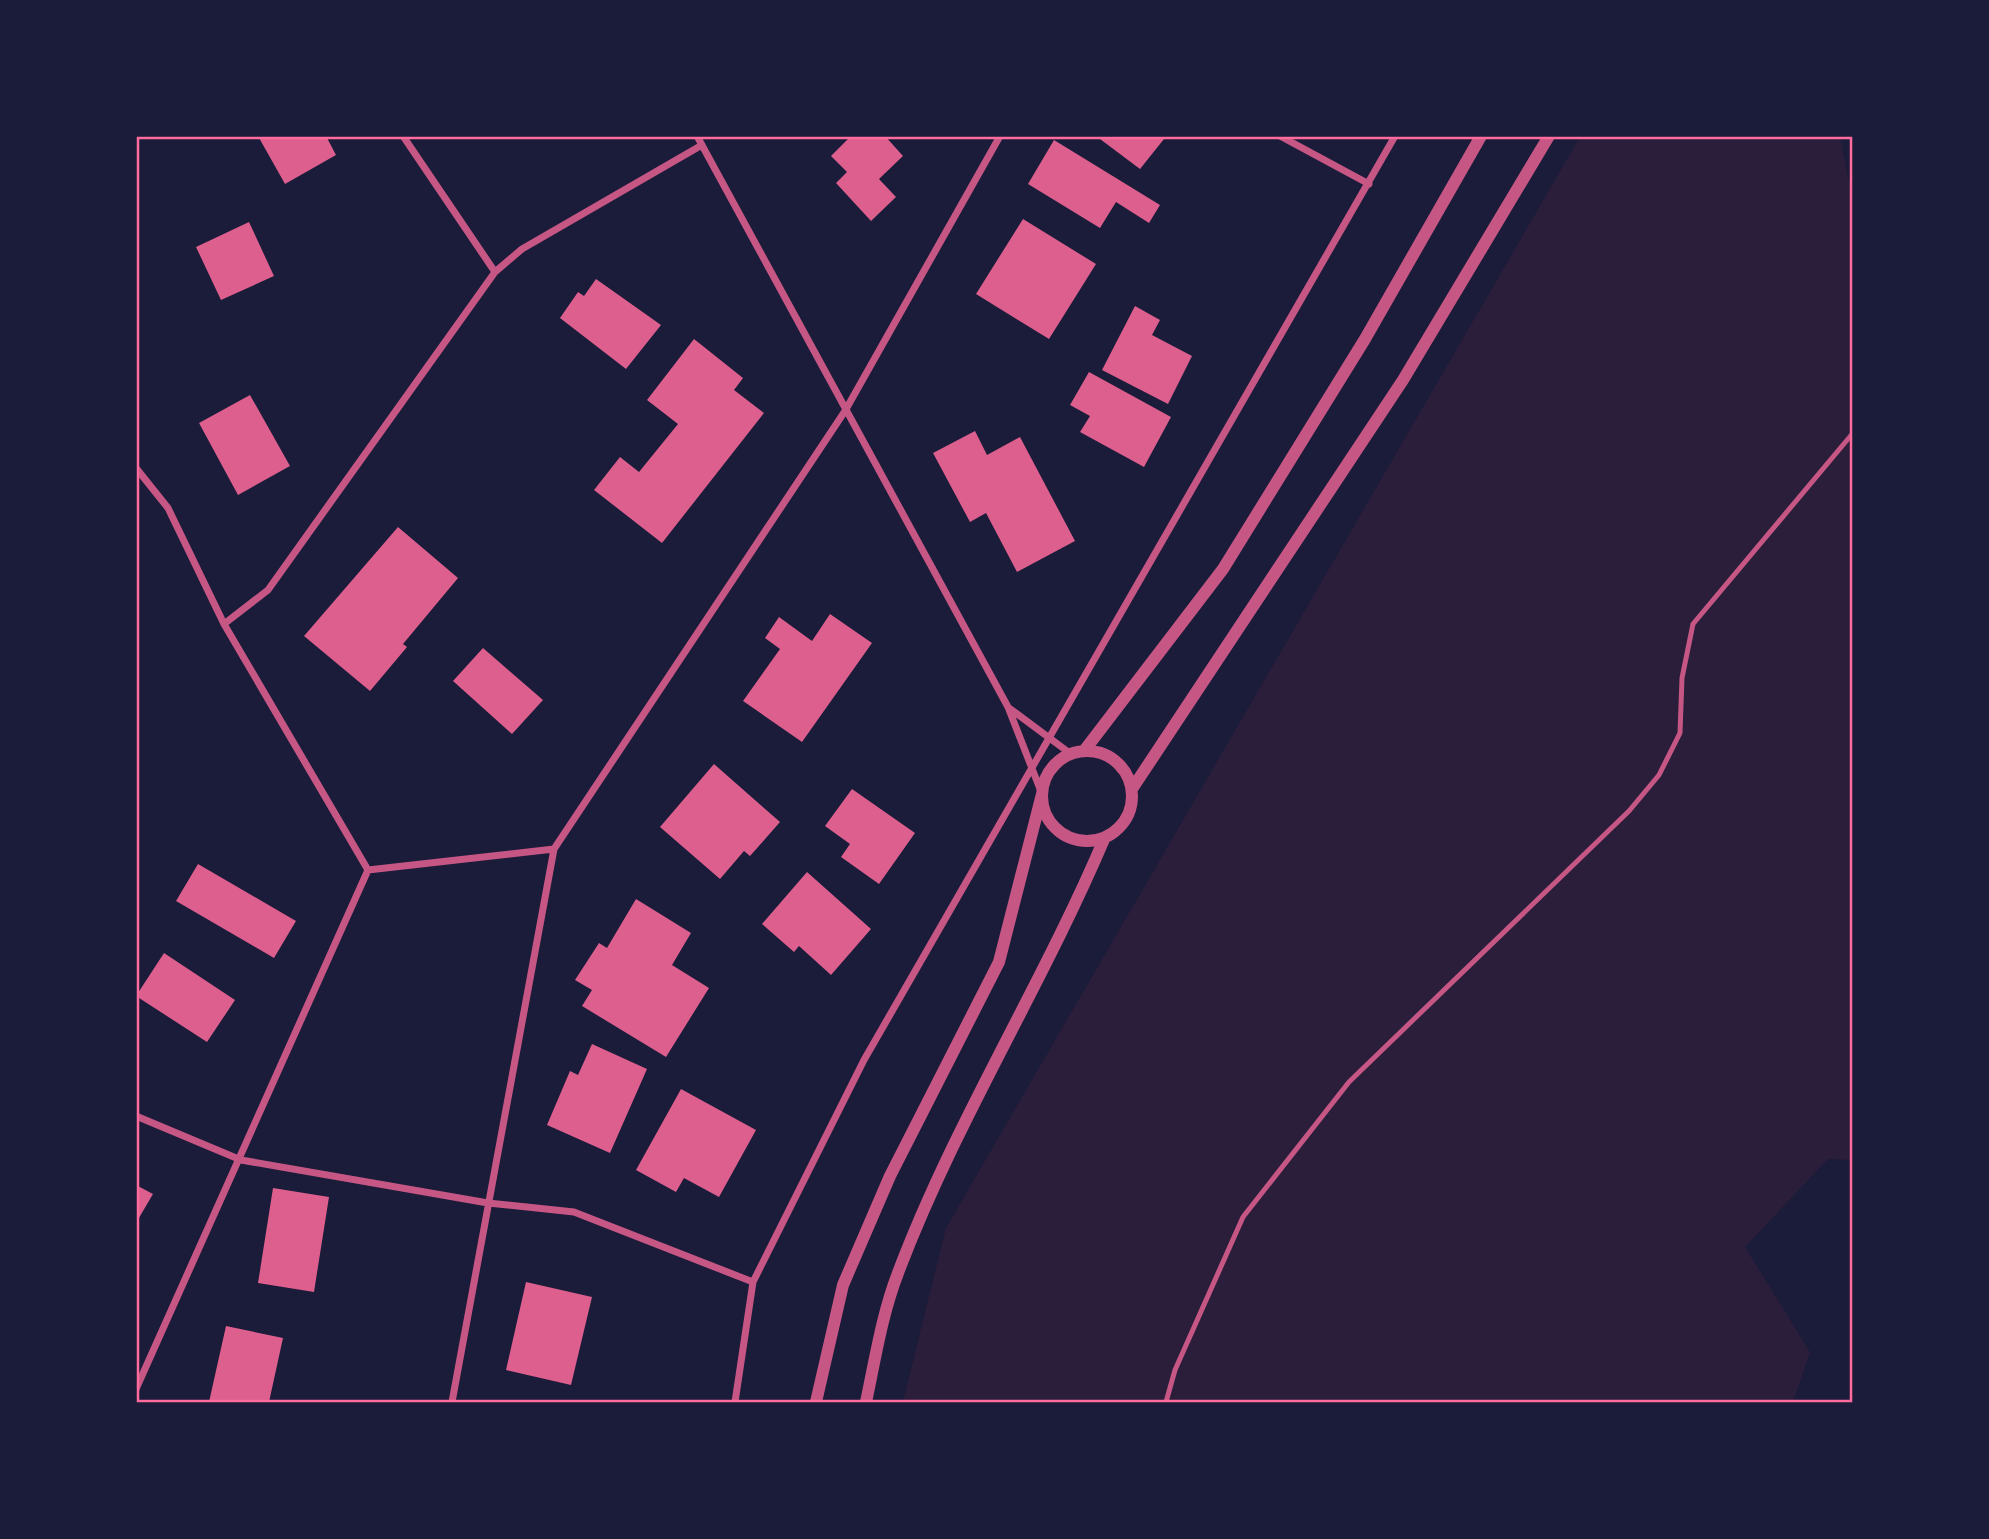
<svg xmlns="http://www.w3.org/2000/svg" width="1989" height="1539" viewBox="0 0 1989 1539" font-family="'Fira Sans Condensed',sans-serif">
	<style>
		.green { fill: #2a1e3b }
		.building { fill: #dd5f8e }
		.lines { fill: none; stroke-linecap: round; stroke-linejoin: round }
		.service { stroke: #c65784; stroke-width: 5 }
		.minor { stroke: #c65784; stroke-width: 7 }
		.tertiary { stroke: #c65784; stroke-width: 12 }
		.neatline { fill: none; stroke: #ff6b9d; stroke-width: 2.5 }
	</style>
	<rect width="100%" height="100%" fill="#1b1b3a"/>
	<path class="green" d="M 1580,137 L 1840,137 L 1853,201 L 1852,1160 L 1828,1159 L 1745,1247 L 1810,1352 L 1793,1402 L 903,1402 L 946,1228 Z"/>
	<path class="building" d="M 258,136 L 326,136 L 336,155 L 285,184 Z
		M 851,136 L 885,136 L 903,156 L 879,179 L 896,197 L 871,221 L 836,183 L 847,172 L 831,156 Z
		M 1096,136 L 1161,136 L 1164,139 L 1140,169 Z
		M 1054,140 L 1160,205 L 1149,223 L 1116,202 L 1100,228 L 1028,184 Z
		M 1023,219 L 1096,264 L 1049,339 L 976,294 Z
		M 249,222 L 274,276 L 221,300 L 196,247 Z
		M 596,279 L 661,325 L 626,369 L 560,318 L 578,292 L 584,296 Z
		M 1135,306 L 1160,320 L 1152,335 L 1192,356 L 1168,404 L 1102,370 Z
		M 694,339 L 743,378 L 734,390 L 764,413 L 662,543 L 594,490 L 620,457 L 639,472 L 678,424 L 647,400 Z
		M 1089,372 L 1171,417 L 1144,467 L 1080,432 L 1090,416 L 1070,405 Z
		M 250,395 L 290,466 L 238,495 L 199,423 Z
		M 975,431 L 987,455 L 1020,437 L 1075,541 L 1017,572 L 986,513 L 970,522 L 933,453 Z
		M 398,527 L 458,578 L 403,644 L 407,647 L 370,691 L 304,636 Z
		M 830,614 L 872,643 L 802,742 L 743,701 L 780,649 L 765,638 L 779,617 L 812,641 Z
		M 483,648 L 543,700 L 512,734 L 453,681 Z
		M 714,764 L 780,822 L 750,856 L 744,851 L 720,879 L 660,827 Z
		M 852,789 L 915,833 L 879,884 L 841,857 L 850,844 L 825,826 Z
		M 198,864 L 296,921 L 274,958 L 176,901 Z
		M 807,872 L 871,929 L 831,975 L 799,946 L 794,952 L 762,924 Z
		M 636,899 L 691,933 L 672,965 L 709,988 L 666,1057 L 582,1006 L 592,990 L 575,980 L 599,943 L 607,948 Z
		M 164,953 L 235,1000 L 207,1042 L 136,996 Z
		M 592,1044 L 647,1069 L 610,1153 L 547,1125 L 570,1071 L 578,1075 Z
		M 681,1089 L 756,1130 L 719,1197 L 684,1178 L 676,1192 L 636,1170 Z
		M 136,1185 L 153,1194 L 136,1223 Z
		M 273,1188 L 329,1197 L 314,1292 L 258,1283 Z
		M 526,1282 L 592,1297 L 571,1385 L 506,1370 Z
		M 226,1326 L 283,1338 L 269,1402 L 209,1402 Z"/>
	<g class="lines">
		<path class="service" d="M 1166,1402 L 1175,1370 L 1243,1217 L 1349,1082 L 1629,811 L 1659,775 L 1680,733 L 1682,678 L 1693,624 L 1853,433"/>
		<path class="minor" d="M 403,136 L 495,272
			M 697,136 L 1008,707 L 1042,794
			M 1280,136 L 1369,184
			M 136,468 L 168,508 L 224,624 L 368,870 L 554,849 L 845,411 L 1000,136
			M 224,624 L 268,590 L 495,272 L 522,249 L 702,145
			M 1009,708 L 1071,754
			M 136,1116 L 241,1160 L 488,1203 L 574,1212 L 753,1282
			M 136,1389 L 368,870
			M 452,1402 L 554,849
			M 735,1402 L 753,1282 L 864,1060 L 1395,136"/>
		<path class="tertiary" d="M 1084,751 L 1223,569 L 1365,339 L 1481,136
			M1042 796a45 45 0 1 1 90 0a45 45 0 1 1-90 0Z
			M 1132,789 L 1403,380 L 1549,136
			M 816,1402 L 843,1285 L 890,1176 L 999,962 L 1042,794
			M 866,1402 C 875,1360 882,1314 898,1273 C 955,1122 1042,986 1105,837"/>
	</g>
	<rect width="1989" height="1539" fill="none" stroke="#1b1b3a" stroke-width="276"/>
	<rect x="138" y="138" width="1713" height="1263" class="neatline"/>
</svg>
